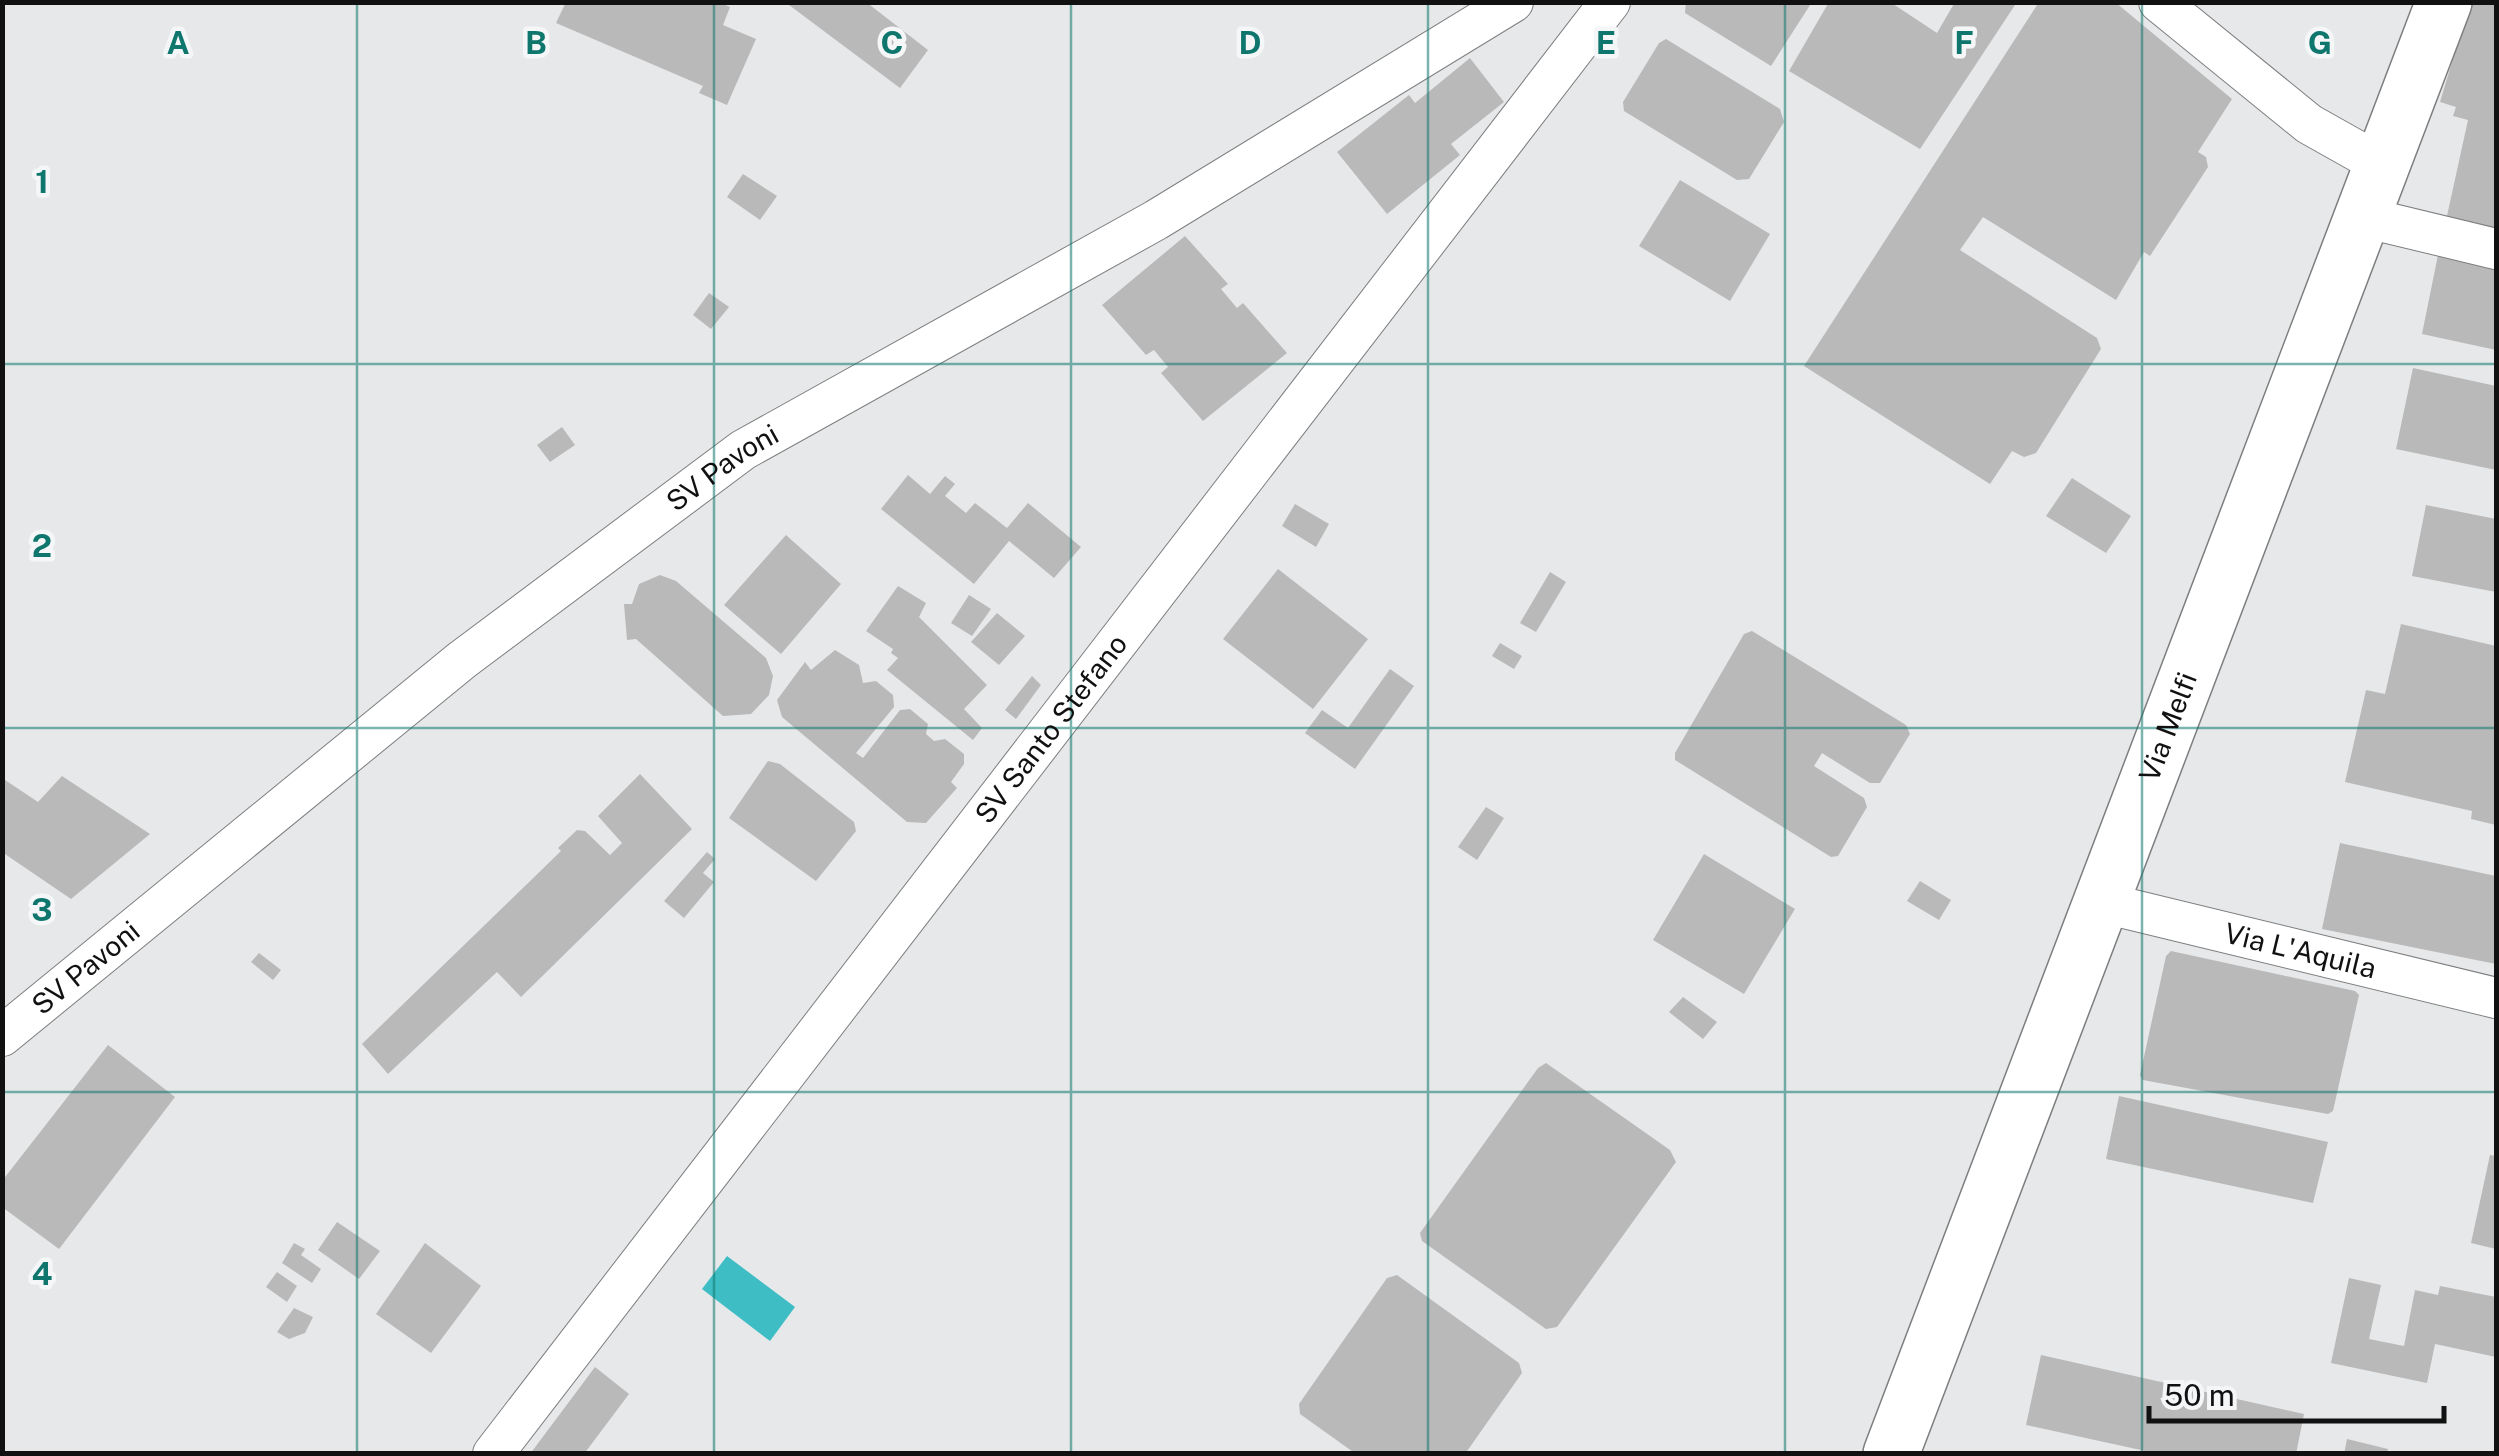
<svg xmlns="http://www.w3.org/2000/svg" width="2499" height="1456" viewBox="0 0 2499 1456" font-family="'Public Sans',sans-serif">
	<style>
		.water { fill: #3ebec4 }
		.building { fill: #bab9b9 }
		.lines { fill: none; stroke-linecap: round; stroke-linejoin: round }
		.street-casing { stroke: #7d7e7f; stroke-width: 42 }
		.secondary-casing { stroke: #7d7e7f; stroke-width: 58 }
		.street { stroke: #fff; stroke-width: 40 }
		.secondary { stroke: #fff; stroke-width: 55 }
		.grid { fill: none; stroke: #0f766e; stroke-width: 2.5; stroke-opacity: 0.55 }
		.labels { text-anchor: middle; stroke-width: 9; stroke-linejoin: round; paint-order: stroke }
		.street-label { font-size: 28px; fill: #111112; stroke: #f5f6f7 }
		.grid-label { font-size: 32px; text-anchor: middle; font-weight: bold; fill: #0f766e; stroke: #f5f6f7; stroke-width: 9; stroke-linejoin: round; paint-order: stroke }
	</style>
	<rect width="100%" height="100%" fill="#e7e8e9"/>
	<path class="water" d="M 727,1256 L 795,1307 L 770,1341 L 702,1289 Z"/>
	<path class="building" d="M 566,2 L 718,2 L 730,7 L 723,25 L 756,39 L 727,105 L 699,93 L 703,86 L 556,23 Z
		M 785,2 L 866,2 L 928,50 L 900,88 Z
		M 1686,2 L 1812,2 L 1771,66 L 1685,13 Z
		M 1829,2 L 1890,2 L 1937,33 L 1955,2 L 2017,2 L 1920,149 L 1789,71 Z
		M 2039,2 L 2115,2 L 2232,99 L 2198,152 L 2206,157 L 2208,167 L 2150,256 L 2144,252 L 2116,300 L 1983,217 L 1960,250 L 2097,338 L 2101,349 L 2036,453 L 2024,457 L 2012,451 L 1990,484 L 1804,366 Z
		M 2470,2 L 2496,2 L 2496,236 L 2445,225 L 2468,120 L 2453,116 L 2456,107 L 2440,102 Z
		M 1666,39 L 1780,109 L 1784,122 L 1749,179 L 1737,180 L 1624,111 L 1623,102 L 1659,43 Z
		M 1470,58 L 1504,102 L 1451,144 L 1460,155 L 1387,214 L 1337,152 L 1409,95 L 1415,103 Z
		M 743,174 L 777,196 L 760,220 L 727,197 Z
		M 1680,180 L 1770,234 L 1730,301 L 1639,246 Z
		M 1185,236 L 1228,284 L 1221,289 L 1237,308 L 1243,303 L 1287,353 L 1203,421 L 1161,373 L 1168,367 L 1154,350 L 1146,355 L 1102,305 Z
		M 2438,255 L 2496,268 L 2496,350 L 2422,334 Z
		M 709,293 L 729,307 L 711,329 L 693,315 Z
		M 2413,368 L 2496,386 L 2496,470 L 2396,449 Z
		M 562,427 L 575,445 L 550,462 L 537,445 Z
		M 908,475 L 930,494 L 945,476 L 955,484 L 945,496 L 966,513 L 975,503 L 1007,528 L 1028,503 L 1081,547 L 1054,578 L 1009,541 L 974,584 L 881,509 Z
		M 2072,478 L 2131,516 L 2106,553 L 2046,516 Z
		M 1295,504 L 1329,524 L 1316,547 L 1282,526 Z
		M 2426,505 L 2496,519 L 2496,592 L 2412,576 Z
		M 786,535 L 841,584 L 781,654 L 724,605 Z
		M 1278,569 L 1368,639 L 1313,709 L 1223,639 Z
		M 1550,572 L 1566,582 L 1536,632 L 1520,623 Z
		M 660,575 L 676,581 L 766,658 L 773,676 L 769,695 L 751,714 L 723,716 L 636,639 L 627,640 L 624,604 L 632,604 L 639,584 Z
		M 898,586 L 926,603 L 919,617 L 987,685 L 964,709 L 982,728 L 973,740 L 887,670 L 898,658 L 891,653 L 893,649 L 866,631 Z
		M 969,595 L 991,609 L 972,636 L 951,623 Z
		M 997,613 L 1025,636 L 999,665 L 971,642 Z
		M 2401,624 L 2496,646 L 2496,825 L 2471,819 L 2472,811 L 2345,782 L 2366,690 L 2385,694 Z
		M 1752,631 L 1906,725 L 1910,734 L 1880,783 L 1870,783 L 1822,753 L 1814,766 L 1864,798 L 1867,807 L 1838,856 L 1831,857 L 1675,760 L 1675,753 L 1744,634 Z
		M 1500,643 L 1522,656 L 1514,669 L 1492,656 Z
		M 835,650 L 859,665 L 863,683 L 876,681 L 893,695 L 894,707 L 856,753 L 863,758 L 900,710 L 910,709 L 928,724 L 926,734 L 934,741 L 945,739 L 964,754 L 964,764 L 951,782 L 957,788 L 926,823 L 907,822 L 782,717 L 777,700 L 805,662 L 811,670 Z
		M 1390,669 L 1414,686 L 1355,769 L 1305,733 L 1322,710 L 1348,728 Z
		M 1032,676 L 1041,685 L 1016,719 L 1005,710 Z
		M 768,761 L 780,764 L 854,822 L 856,831 L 816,881 L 729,818 Z
		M 640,774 L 692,829 L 521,997 L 497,972 L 388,1074 L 362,1044 L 561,851 L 558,848 L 577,830 L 585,831 L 610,855 L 622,843 L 598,816 Z
		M 62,776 L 150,834 L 71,899 L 2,852 L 2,778 L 38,802 Z
		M 1486,807 L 1504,818 L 1477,860 L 1458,847 Z
		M 2340,843 L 2496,876 L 2496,964 L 2322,929 Z
		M 707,852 L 715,859 L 703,873 L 714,882 L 684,918 L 664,901 Z
		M 1704,854 L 1795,909 L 1744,994 L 1653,940 Z
		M 1920,881 L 1951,900 L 1939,920 L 1907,901 Z
		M 2171,951 L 2355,991 L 2359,995 L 2333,1111 L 2328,1114 L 2143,1080 L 2140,1075 L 2166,956 Z
		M 259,953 L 281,970 L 273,980 L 251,962 Z
		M 1683,997 L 1717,1022 L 1703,1039 L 1669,1012 Z
		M 108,1045 L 175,1097 L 59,1249 L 2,1207 L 2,1181 Z
		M 1546,1063 L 1670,1150 L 1676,1162 L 1557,1327 L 1546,1329 L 1422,1241 L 1420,1233 L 1538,1068 Z
		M 2119,1096 L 2328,1142 L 2313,1203 L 2106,1159 Z
		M 2490,1155 L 2496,1156 L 2496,1249 L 2471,1243 Z
		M 337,1222 L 380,1251 L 359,1279 L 318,1250 Z
		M 294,1243 L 305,1249 L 301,1255 L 321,1269 L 312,1283 L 282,1263 Z
		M 425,1243 L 481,1286 L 431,1353 L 376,1314 Z
		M 277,1272 L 297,1286 L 287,1302 L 266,1287 Z
		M 1397,1275 L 1519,1363 L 1522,1373 L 1465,1454 L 1356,1454 L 1300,1414 L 1299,1404 L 1387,1278 Z
		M 2349,1278 L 2381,1285 L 2369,1339 L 2404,1346 L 2415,1290 L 2438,1295 L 2440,1286 L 2496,1297 L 2496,1357 L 2435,1344 L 2427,1383 L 2331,1363 Z
		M 294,1308 L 313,1317 L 305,1333 L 289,1339 L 277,1332 Z
		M 2041,1355 L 2304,1414 L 2296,1454 L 2159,1454 L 2026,1425 Z
		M 595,1367 L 629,1394 L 584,1454 L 530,1454 Z
		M 2347,1439 L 2388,1449 L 2387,1454 L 2344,1454 Z"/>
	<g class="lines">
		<defs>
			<g id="street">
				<path d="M 2159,2 L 2309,124 L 2382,165"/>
				<path d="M 2363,217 L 2496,249"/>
				<path id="s1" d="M 2104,903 L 2496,998"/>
				<path id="s2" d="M 2,1036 L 462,660 L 743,450 L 1156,220 L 1513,2"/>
				<path id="s3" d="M 493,1454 L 1610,2"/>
			</g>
			<g id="secondary">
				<path id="s4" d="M 1891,1454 L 2444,2"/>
			</g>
		</defs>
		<use href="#street" class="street-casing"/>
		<use href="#secondary" class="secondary-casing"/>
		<use href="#street" class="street"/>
		<use href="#secondary" class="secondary"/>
	</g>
	<path class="grid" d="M 357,2 L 357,1454M 714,2 L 714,1454M 1071,2 L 1071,1454M 1428,2 L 1428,1454M 1785,2 L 1785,1454M 2142,2 L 2142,1454M 2,364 L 2496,364M 2,728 L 2496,728M 2,1092 L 2496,1092"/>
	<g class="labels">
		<g class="street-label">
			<text dy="10" stroke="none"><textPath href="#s2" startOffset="918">SV Pavoni</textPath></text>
			<text dy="10" stroke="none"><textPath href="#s3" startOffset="915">SV Santo Stefano</textPath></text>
			<text dy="10" stroke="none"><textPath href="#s4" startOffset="778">Via Melfi</textPath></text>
			<text dy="10" stroke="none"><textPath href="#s1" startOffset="202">Via L'Aquila</textPath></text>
			<text dy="10" stroke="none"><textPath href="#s2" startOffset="108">SV Pavoni</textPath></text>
		</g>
	</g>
	<g class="grid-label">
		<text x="178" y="54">A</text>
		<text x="536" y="54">B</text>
		<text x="892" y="54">C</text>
		<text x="1250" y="54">D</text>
		<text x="1606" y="54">E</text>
		<text x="1964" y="54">F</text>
		<text x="2320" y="54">G</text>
		<text x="42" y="193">1</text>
		<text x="42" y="557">2</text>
		<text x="42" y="921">3</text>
		<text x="42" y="1285">4</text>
	</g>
	<rect width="2499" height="1456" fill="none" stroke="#111112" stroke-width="10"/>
	<path d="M2149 1406v15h295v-15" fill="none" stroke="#111112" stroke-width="5"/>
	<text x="2164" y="1406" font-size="30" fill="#111112" stroke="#f5f6f7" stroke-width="8" paint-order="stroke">50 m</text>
</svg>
